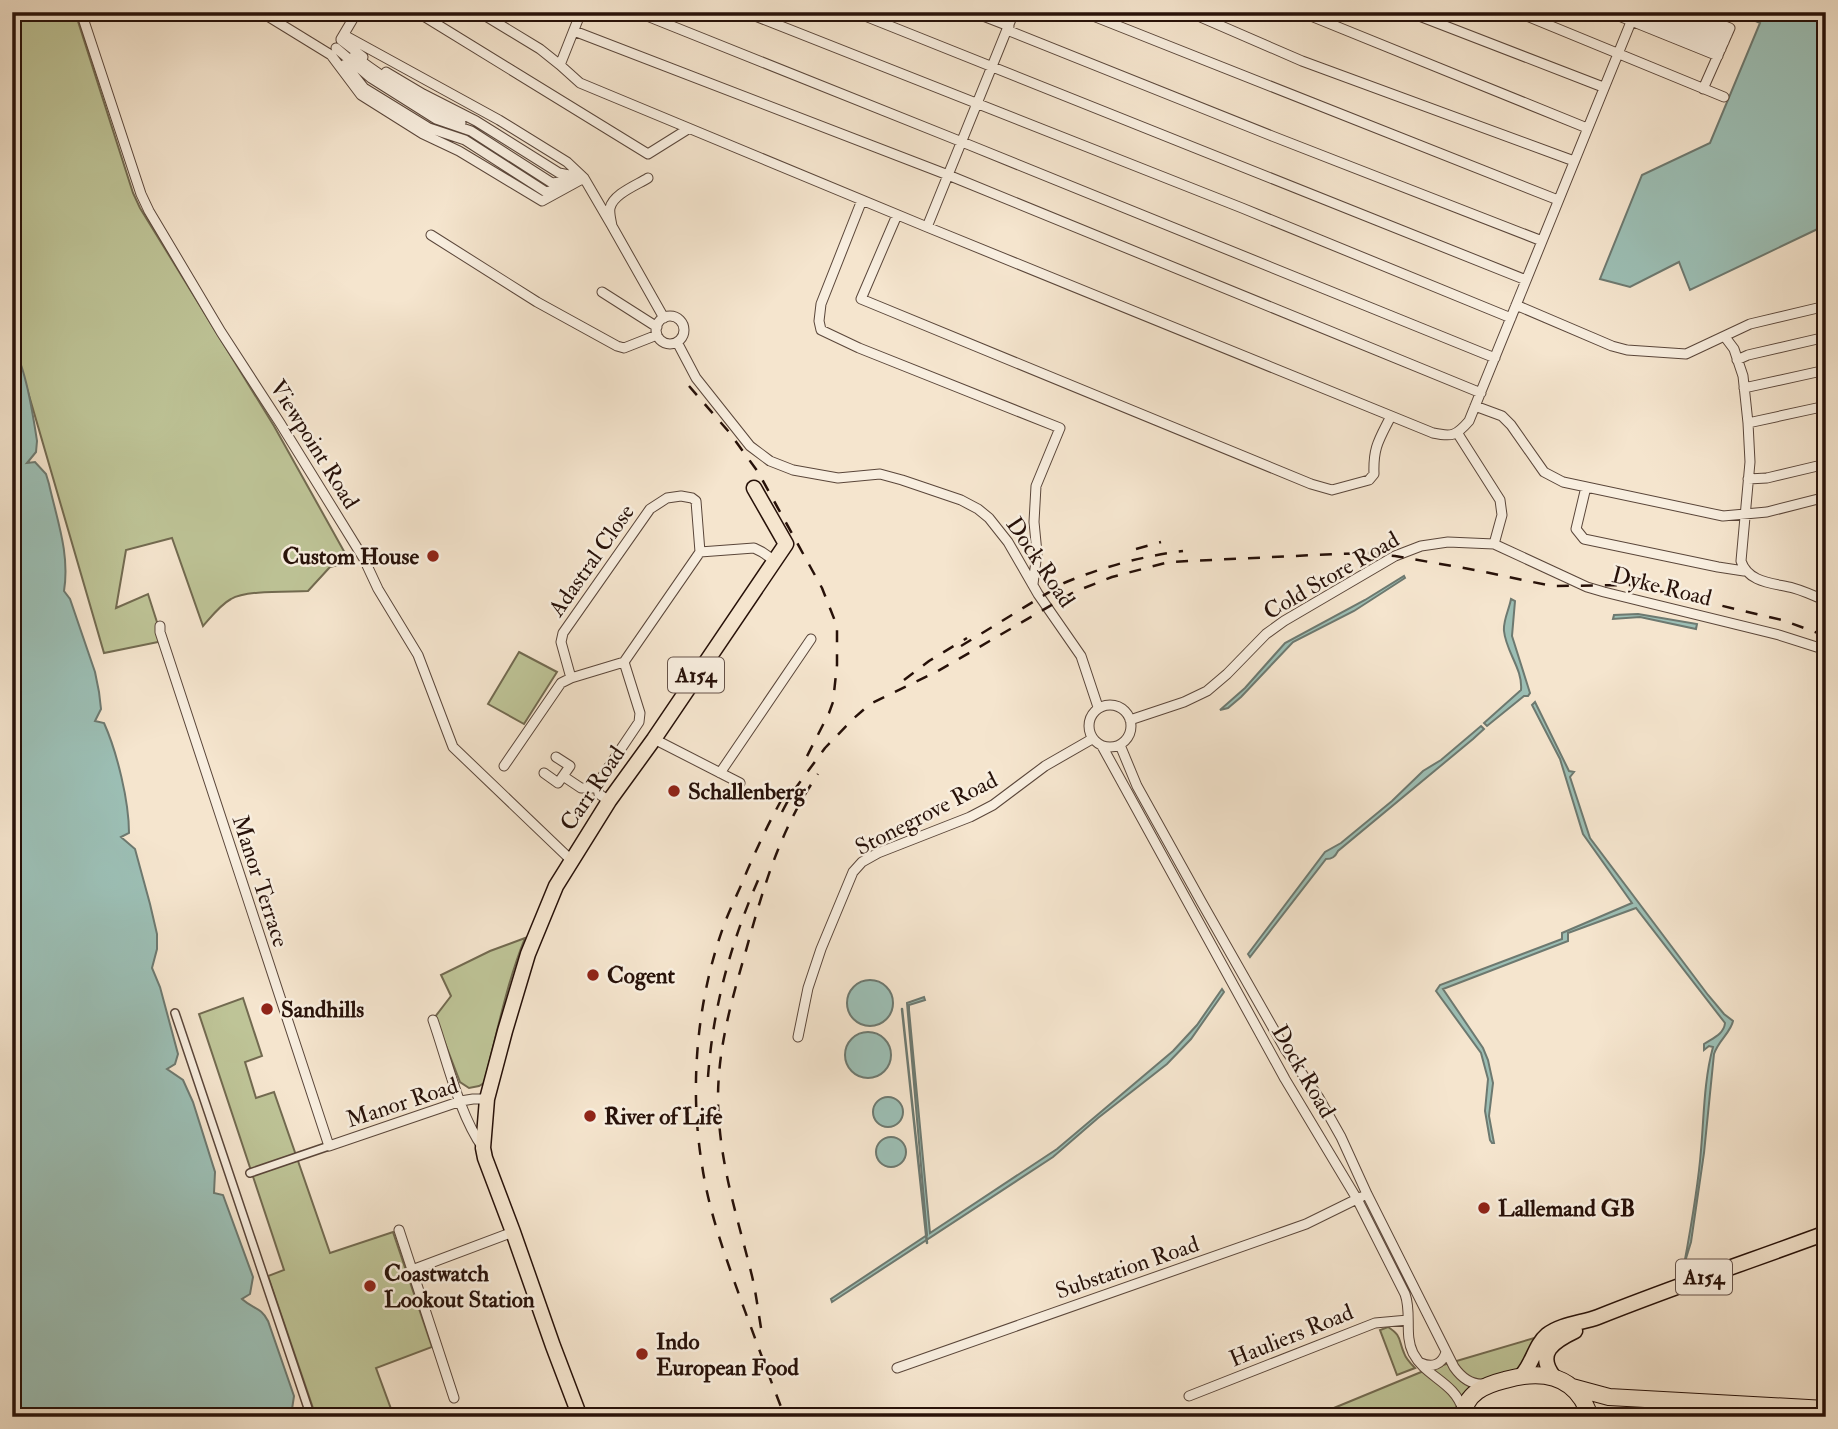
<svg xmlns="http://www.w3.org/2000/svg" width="1838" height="1429" viewBox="0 0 1838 1429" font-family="'IM FELL Double Pica',serif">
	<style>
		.green { fill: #bec497; stroke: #726a50; stroke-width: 2 }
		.water { fill: #9cbfb5; stroke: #6d7970; stroke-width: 2 }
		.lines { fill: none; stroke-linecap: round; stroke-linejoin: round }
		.stream { stroke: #6d7970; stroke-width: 2.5 }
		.pedestrian-casing { stroke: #5a463a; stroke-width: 10 }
		.minor-casing { stroke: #5a463a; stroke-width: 11 }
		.primary-casing { stroke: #271109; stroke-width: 17 }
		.trunk-casing { stroke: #271109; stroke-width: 18 }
		.pedestrian { stroke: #f8eedf; stroke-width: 7 }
		.minor { stroke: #f8eedf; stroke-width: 9 }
		.primary { stroke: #f5e5ce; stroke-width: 14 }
		.trunk { stroke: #f5e5ce; stroke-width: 16 }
		.rail { stroke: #271109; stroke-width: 2.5; stroke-dasharray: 12 12; stroke-linecap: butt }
		.poi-dot { fill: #8f2418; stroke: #f8eedf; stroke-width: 2.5 }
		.labels { text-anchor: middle; stroke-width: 5; stroke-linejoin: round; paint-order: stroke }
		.shield { fill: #f8eedf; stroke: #665349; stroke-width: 2 }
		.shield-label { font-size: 21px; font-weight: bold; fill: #271109 }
		.street-label { font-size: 23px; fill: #271109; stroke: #f8eedf }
		.poi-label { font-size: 23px; font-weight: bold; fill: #271109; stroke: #f8eedf; text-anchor: start }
	</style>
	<rect width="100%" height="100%" fill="#f5e5ce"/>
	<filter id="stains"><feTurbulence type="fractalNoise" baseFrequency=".00286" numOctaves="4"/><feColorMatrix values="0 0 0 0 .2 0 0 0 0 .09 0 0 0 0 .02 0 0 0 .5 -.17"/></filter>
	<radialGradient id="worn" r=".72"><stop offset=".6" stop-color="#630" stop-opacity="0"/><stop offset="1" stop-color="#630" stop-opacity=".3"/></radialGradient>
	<path class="green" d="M 12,12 L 75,12 L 133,193 L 140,208 L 274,426 L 350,562 L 330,567 L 308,591 C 289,592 246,590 231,599 C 220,605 211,617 203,626 L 172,538 L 126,550 L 116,608 L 148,594 L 163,641 L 104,653 L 12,337 Z
		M 519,652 L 557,672 L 524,724 L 488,704 Z
		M 525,938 C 506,985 497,1034 484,1083 L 479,1086 L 469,1088 L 460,1082 L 435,1017 L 451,996 L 441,975 L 490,951 Z
		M 243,998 L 262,1056 L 245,1062 L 256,1098 L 274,1092 L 330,1253 L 393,1232 L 432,1347 L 376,1368 L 394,1417 L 316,1417 L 268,1276 L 284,1270 L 199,1014 Z
		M 1388,1327 C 1402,1336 1398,1339 1404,1353 C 1406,1359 1411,1364 1415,1368 L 1397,1375 L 1380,1330 Z
		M 1548,1334 L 1532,1362 L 1489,1384 L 1463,1417 L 1312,1417 L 1426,1370 Z"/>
	<path class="water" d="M 1736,12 L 1826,12 L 1826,225 L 1690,290 L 1679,262 L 1630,287 L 1600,279 L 1642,175 L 1710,143 L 1760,23 Z
		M 12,348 C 25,360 34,421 37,441 L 36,452 L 27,463 L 35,462 L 46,474 L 49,484 C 57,520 70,554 64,591 L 70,599 L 95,672 L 99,692 L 101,709 L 95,721 L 104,723 C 117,752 129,801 129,833 L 121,837 L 135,849 L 150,904 L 157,934 L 157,949 L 152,968 L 160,987 L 178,1054 L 175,1064 L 167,1069 L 183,1080 L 193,1102 L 215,1172 L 214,1193 L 223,1195 L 253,1277 L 250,1294 L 242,1299 C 253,1309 261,1307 268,1321 L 294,1396 L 291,1416 L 293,1417 L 12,1417 Z
		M 1404,576 L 1405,578 L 1354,611 L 1293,642 L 1241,697 L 1228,708 L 1220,710 L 1245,688 L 1285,643 L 1365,600 Z
		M 1511,599 L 1515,601 L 1512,636 L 1530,693 L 1528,696 L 1524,696 L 1487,726 L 1484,723 L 1521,690 C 1523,669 1506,652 1504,631 C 1503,620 1509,610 1511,599 Z
		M 1638,614 L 1697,624 L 1696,629 L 1640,617 L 1613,619 L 1614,615 Z
		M 1535,702 L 1569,771 L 1574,772 L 1570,777 L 1590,838 L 1708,995 L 1724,1014 L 1733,1021 C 1731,1032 1718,1041 1714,1054 L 1704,1153 L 1691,1242 L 1684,1265 C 1691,1227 1698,1189 1701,1150 C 1704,1116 1704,1080 1713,1047 L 1709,1046 L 1704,1050 L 1704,1044 C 1713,1038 1724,1034 1725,1023 L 1636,908 L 1568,933 L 1568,941 L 1443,989 L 1483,1048 L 1488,1060 L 1493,1083 L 1489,1116 L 1494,1143 L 1492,1143 L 1490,1140 L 1485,1111 L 1488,1079 L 1481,1053 L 1436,991 L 1440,985 L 1562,939 L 1562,933 L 1632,903 L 1583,834 L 1560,759 L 1532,705 Z
		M 1481,726 L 1484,729 L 1473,739 L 1338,851 C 1335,857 1332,859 1326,859 L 1250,957 L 1248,954 L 1325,852 L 1341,843 L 1392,801 L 1423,771 L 1441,760 Z
		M847 1003a23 23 0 1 1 46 0a23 23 0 1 1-46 0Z
		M 1222,989 L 1224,992 L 1191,1039 L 1167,1064 L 1098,1118 L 1053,1157 L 832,1302 L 831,1299 L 927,1235 L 907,1003 L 924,997 L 925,1000 L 909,1005 L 909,1010 L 930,1233 L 1057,1149 L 1173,1051 L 1197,1025 Z
		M845 1055a23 23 0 1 1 46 0a23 23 0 1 1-46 0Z
		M873 1112a15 15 0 1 1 30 0a15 15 0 1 1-30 0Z
		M876 1152a15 15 0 1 1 30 0a15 15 0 1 1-30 0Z"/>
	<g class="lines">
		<path class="stream" d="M 902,1009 L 927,1243"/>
		<defs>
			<path id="pedestrian" d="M 175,1013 L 311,1417
				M 250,1173 L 329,1146"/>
			<path id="minor" d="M 81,12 L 141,194 L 149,211 L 221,332 L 280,423 L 364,559 L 378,589 L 418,655 L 453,747 L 571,860
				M 261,12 L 331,55 L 361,95 L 423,134 L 459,151 L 542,201 L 584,178
				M 417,12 L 648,154 L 688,129
				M 479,12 L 540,49 L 560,65
				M 581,12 L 560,65 L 580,83 L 927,227 L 1433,433 C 1452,437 1456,436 1469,421 L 1635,12
				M 637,12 L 962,142 L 1495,358
				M 745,12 L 1242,208 L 1511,318
				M 855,12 L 1526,280
				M 973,12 L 1009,26
				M 1083,12 L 1558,200
				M 1189,12 L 1302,61 L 1574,161
				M 1301,12 L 1587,128
				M 1409,12 L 1603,87
				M 1517,12 L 1724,97
				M 1609,12 L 1718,56
				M 1650,12 L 1724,42
				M 1669,12 L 1727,35
				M 1689,12 L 1730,28 L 1703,89
				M 1631,13 L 1721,49
				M 1007,30 L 1272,136 L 1542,241
				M 574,31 L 948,175 L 1481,393
				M 344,35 L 499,120 L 567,162 L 584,178 L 612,226
				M 341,39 L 357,12
				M 341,40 L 363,57
				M 336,48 L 371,78 L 436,119 L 471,131 L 552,183 L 575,180
				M 354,56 C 388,81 423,105 461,123
				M 345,64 L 364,88 L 429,128 L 465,140 L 546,192 L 556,189
				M 386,72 L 423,94 L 476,121 L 559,173 L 579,177
				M 648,178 C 637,185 613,194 610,208 C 609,213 611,220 612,226 L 664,318
				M 862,200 L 821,304 L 819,321 L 821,330 L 859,348 L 1060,428 L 1036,486 L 1034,522 L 1037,553 L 1033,584
				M 897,215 L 861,299 L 1311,484 L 1332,490 L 1369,480 L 1374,474 C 1373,447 1379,440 1391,416
				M 927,227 L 1014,12
				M 431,235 L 537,302 L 617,346 L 624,348 L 657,335
				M 602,292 L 657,327
				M 1516,305 L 1612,346 L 1627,350 L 1686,354 L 1750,324 L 1826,306
				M656 330a14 14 0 1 1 28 0a14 14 0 1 1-28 0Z
				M 1725,337 L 1734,349 L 1743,376 L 1748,423 L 1750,462 L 1741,561 C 1748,583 1774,583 1793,588 C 1804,591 1815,596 1826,601
				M 677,342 L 696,378 L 750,446 L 770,461 L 793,470 L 838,478 L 880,474 L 902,480 L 961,500 L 978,509 L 989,518 L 1008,542 L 1038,594 L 1081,656 L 1098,707
				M 1737,360 L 1748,355 L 1826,337
				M 1744,388 L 1826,370
				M 1475,406 L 1502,416 L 1511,425 L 1544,472 L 1563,482 L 1723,516 L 1767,512 L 1826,497
				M 1748,423 L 1826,406
				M 1458,434 L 1500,500 L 1502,515 L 1494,544
				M 1748,479 L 1767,478 L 1826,464
				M 1586,487 L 1576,529 L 1584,539 L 1718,567 L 1744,571
				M 681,496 L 692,498 L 696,501 L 700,552 L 624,662 L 571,678 L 561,642 L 563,633 L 650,509 L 667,498 Z
				M 700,552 L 754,548 L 762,552 L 775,561
				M 160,626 L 160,632 L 329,1146 L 461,1101 L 473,1099 L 487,1099
				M1089 726a21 21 0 1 1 42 0a21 21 0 1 1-42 0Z
				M 1130,720 L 1184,702 L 1207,691 L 1227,674 L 1266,634 L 1284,621 L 1395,556 L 1421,546 L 1448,542 L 1494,544 L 1587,587 L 1604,592 L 1779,635 L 1826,650
				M 654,739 L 740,783
				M 1120,745 L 1137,786 L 1202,903 L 1285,1049 L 1319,1098 L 1341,1137 L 1367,1194 L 1454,1367 C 1461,1377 1471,1385 1484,1384
				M 1102,746 L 1285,1079 L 1357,1199 L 1405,1294 C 1412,1313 1404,1335 1413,1353 C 1426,1378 1454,1381 1463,1410
				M 1823,746 L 1826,738
				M 556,757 L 570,766 L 563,776
				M 504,766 L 561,683 L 571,678
				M 544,773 L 558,783 L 563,776 L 581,788 L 598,788
				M 720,773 L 811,639
				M 609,801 L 599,794 L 598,788 L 600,780 L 639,722 L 640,713 L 624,662
				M 433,1020 C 447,1060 459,1114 483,1148
				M 798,1037 L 808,988 L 821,949 L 853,872 L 862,862 L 878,853 L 970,817 L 993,805 L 1045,766 L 1092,739
				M 399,1230 L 454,1398
				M 412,1270 L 513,1232
				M 1421,1363 C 1432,1368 1442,1365 1446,1352
				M 897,1368 L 1306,1224 L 1361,1197
				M 1189,1396 L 1375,1323 L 1408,1320"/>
			<path id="primary" d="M 1522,1375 C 1533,1363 1535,1345 1547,1335 C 1561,1324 1582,1323 1598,1317 C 1673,1287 1750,1261 1826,1233
				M 1554,1377 C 1535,1353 1554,1341 1575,1331
				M 580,1417 L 553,1346 L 513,1232 L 485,1158 L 483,1148 L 487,1099 L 505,1031 L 528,954 L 556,886 L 609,801 L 654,739 L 786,544 L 754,488"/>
			<path id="trunk" d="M 1572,1387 L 1609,1397 L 1826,1409
				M 1463,1417 C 1465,1393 1485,1385 1505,1380 C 1543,1369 1577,1375 1590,1417
				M 1686,1417 L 1698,1417"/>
		</defs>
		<use href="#pedestrian" class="pedestrian-casing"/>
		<use href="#minor" class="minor-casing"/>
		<use href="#primary" class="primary-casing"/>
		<use href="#trunk" class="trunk-casing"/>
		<use href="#pedestrian" class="pedestrian"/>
		<use href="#minor" class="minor"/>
		<use href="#primary" class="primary"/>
		<use href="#trunk" class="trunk"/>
		<path class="rail" d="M 689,386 L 729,432 L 758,472 L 822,588 L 837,626 L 837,665 L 833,702 L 829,713 L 802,766
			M 1136,549 L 1161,542
			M 961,646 L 1064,583 C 1102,567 1143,556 1183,551
			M 904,680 L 929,661 L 967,638
			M 782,799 C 769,822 758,846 747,871 C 740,889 731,906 724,925 C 697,999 689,1087 702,1165 C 709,1213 726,1258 742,1303 C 756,1341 770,1379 785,1417
			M 782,812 L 792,793 L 825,748 L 853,719 L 870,704 L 938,671 L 1074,592 L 1112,577 L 1169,562 L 1336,554 L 1368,553 L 1395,556 L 1475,570 L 1552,586 L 1634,585 L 1782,620 L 1826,636
			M 708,1077 C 713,1007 731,942 759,878
			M 761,1328 C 758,1310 756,1293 752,1276 C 739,1223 723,1175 719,1121 C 714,1063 729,1009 745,954 C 763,889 779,831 818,774"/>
	</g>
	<g class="poi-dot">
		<circle cx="433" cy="556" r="7"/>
		<circle cx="674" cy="791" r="7"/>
		<circle cx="593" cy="975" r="7"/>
		<circle cx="267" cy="1009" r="7"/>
		<circle cx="590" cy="1116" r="7"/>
		<circle cx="1484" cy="1208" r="7"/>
		<circle cx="370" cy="1286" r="7"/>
		<circle cx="642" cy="1354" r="7"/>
	</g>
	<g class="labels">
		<g class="shield">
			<rect x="668" y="657.5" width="56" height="35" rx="5"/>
			<rect x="1676" y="1259.5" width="56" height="35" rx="5"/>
		</g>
		<g class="shield-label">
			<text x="696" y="682">A154</text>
			<text x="1704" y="1284">A154</text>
		</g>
		<g class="street-label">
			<text transform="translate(315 444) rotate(58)" y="8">Viewpoint Road</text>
			<text transform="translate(591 560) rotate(-55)" y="8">Adastral Close</text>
			<text transform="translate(1041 562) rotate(56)" y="8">Dock Road</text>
			<text transform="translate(1331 575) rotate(-30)" y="8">Cold Store Road</text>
			<text transform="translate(1662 586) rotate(14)" y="8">Dyke Road</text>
			<text transform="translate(592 788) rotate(-56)" y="8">Carr Road</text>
			<text transform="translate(926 813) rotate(-27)" y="8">Stonegrove Road</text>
			<text transform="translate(261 881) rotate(72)" y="8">Manor Terrace</text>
			<text transform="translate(1304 1071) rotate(60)" y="8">Dock Road</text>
			<text transform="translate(402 1102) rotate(-18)" y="8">Manor Road</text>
			<text transform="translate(1127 1267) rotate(-19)" y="8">Substation Road</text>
			<text transform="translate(1291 1335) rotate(-22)" y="8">Hauliers Road</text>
		</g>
		<g class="poi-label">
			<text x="419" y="564" text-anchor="end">Custom House</text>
			<text x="688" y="799">Schallenberg</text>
			<text x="607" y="983">Cogent</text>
			<text x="281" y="1017">Sandhills</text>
			<text x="604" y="1124">River of Life</text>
			<text x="1498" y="1216">Lallemand GB</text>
			<text x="384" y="1281">Coastwatch<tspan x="384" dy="26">Lookout Station</tspan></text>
			<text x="656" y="1349">Indo<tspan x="656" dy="26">European Food</tspan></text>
		</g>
	</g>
	<rect width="1838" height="1429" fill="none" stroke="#f5e5ce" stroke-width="42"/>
	<rect x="14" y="14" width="1810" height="1401" fill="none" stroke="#271109" stroke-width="3.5"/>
	<rect x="21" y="21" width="1796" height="1387" fill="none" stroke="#271109" stroke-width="2"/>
	<rect width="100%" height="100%" filter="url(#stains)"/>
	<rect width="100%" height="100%" fill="url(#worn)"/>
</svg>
